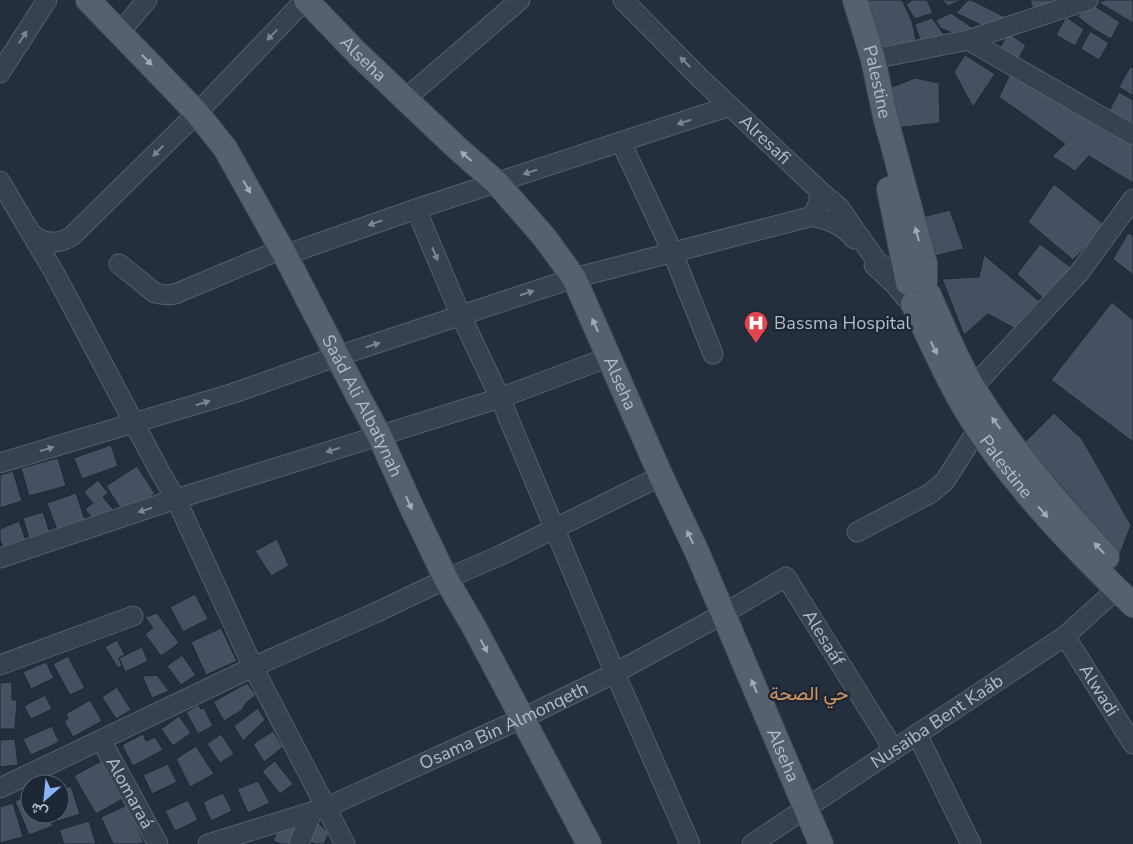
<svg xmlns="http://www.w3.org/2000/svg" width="1133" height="844" viewBox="0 0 1133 844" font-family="'Nunito Sans',Vazirmatn,sans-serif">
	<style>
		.building { fill: #455162; stroke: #1f2835 }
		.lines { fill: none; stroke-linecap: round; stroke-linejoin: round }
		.minor-casing { stroke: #565f6c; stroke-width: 21 }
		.major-casing { stroke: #414a57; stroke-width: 26 }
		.minor { stroke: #38414e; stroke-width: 19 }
		.major { stroke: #56606e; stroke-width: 24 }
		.oneway { fill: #7c8592 }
		.oneway2 { fill: #a1aab7 }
		.labels { text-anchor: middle; stroke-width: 5; stroke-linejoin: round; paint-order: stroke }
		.street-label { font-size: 18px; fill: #b4bcc9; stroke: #1d2633 }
		.poi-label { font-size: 18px; fill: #b4bcc9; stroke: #1d2633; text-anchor: start }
		.neighbourhood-label { font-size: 19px; fill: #d59563; stroke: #1d2633 }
	</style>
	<rect width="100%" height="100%" fill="#242f3e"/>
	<path class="building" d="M 863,0 L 902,0 L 912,21 L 917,45 L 883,50 Z
		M 912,0 L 927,0 L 933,13 L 915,19 L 906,5 Z
		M 942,0 L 962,0 L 948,6 Z
		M 968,0 L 971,0 L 1015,22 L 991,30 L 956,13 Z
		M 1030,0 L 1069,0 L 1035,15 Z
		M 1105,0 L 1133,0 L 1133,23 L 1098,2 Z
		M 1093,5 L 1120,22 L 1111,39 L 1092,28 L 1077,16 Z
		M 951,13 L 980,33 L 964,38 L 940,28 L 936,20 Z
		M 1066,17 L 1084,29 L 1075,46 L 1056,35 Z
		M 932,18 L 948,40 L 921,44 L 915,24 Z
		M 1090,31 L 1109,43 L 1099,60 L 1081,49 Z
		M 1008,33 L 1026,45 L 1017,62 L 998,51 Z
		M 965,55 L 995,74 L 973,107 L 954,72 Z
		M 1130,67 L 1133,68 L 1133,96 L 1119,87 Z
		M 1011,72 L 1133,142 L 1133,183 L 1089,156 L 1075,171 L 1052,156 L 1065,144 L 999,97 Z
		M 915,78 L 939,83 L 940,123 L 895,128 L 887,89 Z
		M 1119,92 L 1133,100 L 1133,128 L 1108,113 Z
		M 1054,184 L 1106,226 L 1073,260 L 1028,222 Z
		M 950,210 L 964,249 L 935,256 L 918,218 Z
		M 1128,233 L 1133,235 L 1133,275 L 1113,259 Z
		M 1040,244 L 1072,268 L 1044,299 L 1017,274 Z
		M 984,255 L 1039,301 L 1016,329 L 988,314 L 964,335 L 942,279 L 979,277 Z
		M 1112,302 L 1133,320 L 1133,442 L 1051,380 Z
		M 1054,413 L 1082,439 L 1131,525 L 1120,554 L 1024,443 Z
		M 111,445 L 118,466 L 82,479 L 74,458 Z
		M 58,458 L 66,486 L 29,496 L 21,468 Z
		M 137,466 L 155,494 L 124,514 L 106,486 Z
		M 13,471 L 22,501 L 0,508 L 0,475 Z
		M 98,480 L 108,493 L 103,497 L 113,509 L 96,523 L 85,509 L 93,503 L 84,492 Z
		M 76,493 L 86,523 L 58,533 L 47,503 Z
		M 43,512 L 51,536 L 30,542 L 23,518 Z
		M 19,521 L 27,543 L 5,552 L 0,540 L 0,529 Z
		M 277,539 L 289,566 L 271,576 L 255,551 Z
		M 195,594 L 208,619 L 183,632 L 170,607 Z
		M 157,613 L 179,643 L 161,656 L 145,634 L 153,628 L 145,617 Z
		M 221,628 L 237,661 L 206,675 L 191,642 Z
		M 117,640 L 125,655 L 119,658 L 122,666 L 118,668 L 105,647 Z
		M 142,647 L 148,661 L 125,672 L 119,658 Z
		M 182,655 L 196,675 L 181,685 L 167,666 Z
		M 68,656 L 85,688 L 70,695 L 53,664 Z
		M 46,662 L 54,678 L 31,689 L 23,672 Z
		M 157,675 L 169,691 L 152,698 L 142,676 Z
		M 12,682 L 12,700 L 17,700 L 15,729 L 0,729 L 0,683 Z
		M 247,683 L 256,695 L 246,703 L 242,710 L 224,721 L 213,702 Z
		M 117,687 L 131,710 L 116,719 L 102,697 Z
		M 45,695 L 52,709 L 31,719 L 24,706 Z
		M 90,700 L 102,721 L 73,737 L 64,721 L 68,719 L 66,714 Z
		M 198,705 L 201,709 L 204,708 L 213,726 L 198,734 L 186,712 Z
		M 258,708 L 265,720 L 243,741 L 234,726 Z
		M 179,716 L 191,733 L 173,746 L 161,729 Z
		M 52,726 L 59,742 L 31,755 L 23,739 Z
		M 273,731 L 283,747 L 264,762 L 253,744 Z
		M 143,734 L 146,741 L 155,737 L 163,750 L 133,766 L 122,745 Z
		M 221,734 L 234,754 L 220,763 L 207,744 Z
		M 15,739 L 18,765 L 0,767 L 0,740 Z
		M 196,746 L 214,774 L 190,787 L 176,759 Z
		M 101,761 L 122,799 L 96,814 L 74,776 Z
		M 275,761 L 293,784 L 280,794 L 262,771 Z
		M 168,764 L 177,782 L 152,794 L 143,775 Z
		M 258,781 L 270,803 L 248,813 L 237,789 Z
		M 71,786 L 80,814 L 58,821 L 56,814 L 60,814 L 60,790 Z
		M 223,793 L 232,811 L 211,821 L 203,802 Z
		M 30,795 L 30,814 L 48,814 L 53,826 L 29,835 L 15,801 Z
		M 188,800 L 198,820 L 175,831 L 165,811 Z
		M 13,803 L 23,837 L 0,843 L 0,807 Z
		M 127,805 L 144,842 L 139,844 L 113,844 L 101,817 Z
		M 313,818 L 329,833 L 324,844 L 315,844 L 304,839 Z
		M 89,821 L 96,844 L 64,844 L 59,830 Z
		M 299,824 L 291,844 L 281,844 L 273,841 L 279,828 Z"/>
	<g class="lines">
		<defs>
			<g id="minor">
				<path id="s1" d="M 623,0 L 700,78 L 821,192 L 839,207 L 878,263 L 891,269 L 899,269 L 905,266"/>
				<path d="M 120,32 L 147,0"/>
				<path d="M 968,40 L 1133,135"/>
				<path d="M 873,59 L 968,40 L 1088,0"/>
				<path d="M 0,73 L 47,0"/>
				<path d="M 405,99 L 520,0"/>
				<path d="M 621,142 L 672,251 L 713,354"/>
				<path d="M 0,181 L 54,272 L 160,472 L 176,499 L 253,667 L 345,844"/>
				<path d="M 416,209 L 461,316 L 500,398 L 615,673 L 690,844"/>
				<path d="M 813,216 C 830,221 843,225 854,239"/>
				<path d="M 31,233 C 43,244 58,245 72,236 L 197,113 L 305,0"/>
				<path d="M 285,255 L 416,209 L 730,106"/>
				<path d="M 119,264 L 155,293 L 167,295 L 175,294 L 282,249"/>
				<path d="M 874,265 L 896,286 L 906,298"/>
				<path d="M 973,387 L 1079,273 L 1133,199"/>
				<path d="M 0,463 L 234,393 L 338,356 L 574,278 L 813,216 L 818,204 L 821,192"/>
				<path d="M 857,532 L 931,493 L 945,481 L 978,429"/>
				<path d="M 0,558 L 176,499 L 500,398 L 609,357"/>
				<path id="s2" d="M 1065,636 L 1133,744"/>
				<path d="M 0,665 L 133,616"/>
				<path d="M 917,734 L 971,844"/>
				<path id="s3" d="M 101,740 L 158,844"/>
				<path d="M 0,788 L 253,667 L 375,613 L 446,579 L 501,555 L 661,476"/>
				<path id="s4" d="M 208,844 L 327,807 L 523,718 L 615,673 L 723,614 L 786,577 L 894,750"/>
				<path d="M 299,844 L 312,812"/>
				<path id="s5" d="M 752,844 L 1065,636 L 1117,589"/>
			</g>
			<g id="major">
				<path id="s6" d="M 88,0 L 197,113 L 225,148 L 285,255 L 358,396 L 379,435 L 412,508 L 446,579 L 474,627 L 589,844"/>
				<path id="s7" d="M 306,0 L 357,53 L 456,147 L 497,183 L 545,238 L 574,278 L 661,476 L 697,552 L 821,844"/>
				<path id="s8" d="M 855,0 L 873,59 L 885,116 L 925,264 L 925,282"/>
				<path d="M 889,189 L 908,283"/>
				<path d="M 929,295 C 943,327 956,359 974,389 C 1011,450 1059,504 1107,557"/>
				<path id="s9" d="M 913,304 C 933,346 952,390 978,429 C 1022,494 1077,551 1133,605"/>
			</g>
		</defs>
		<use href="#minor" class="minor-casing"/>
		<use href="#major" class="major-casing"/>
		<use href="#minor" class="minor"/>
		<use href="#major" class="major"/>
	</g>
	<defs><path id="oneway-solid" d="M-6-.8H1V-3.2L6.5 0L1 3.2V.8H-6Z" transform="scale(1.25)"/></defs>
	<g class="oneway">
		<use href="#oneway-solid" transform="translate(272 35) rotate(134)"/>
		<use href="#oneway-solid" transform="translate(23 37) rotate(-57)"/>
		<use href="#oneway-solid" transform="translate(685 62) rotate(-135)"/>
		<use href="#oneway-solid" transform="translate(684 122) rotate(162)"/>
		<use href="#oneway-solid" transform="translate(158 151) rotate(135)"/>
		<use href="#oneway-solid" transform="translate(530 172) rotate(162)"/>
		<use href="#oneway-solid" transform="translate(375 223) rotate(161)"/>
		<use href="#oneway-solid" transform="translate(435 254) rotate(67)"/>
		<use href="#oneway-solid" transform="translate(527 293) rotate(-18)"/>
		<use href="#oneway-solid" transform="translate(373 345) rotate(-18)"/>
		<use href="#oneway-solid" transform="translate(203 403) rotate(-17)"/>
		<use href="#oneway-solid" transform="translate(47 449) rotate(-16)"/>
		<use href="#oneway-solid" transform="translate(333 450) rotate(163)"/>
		<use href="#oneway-solid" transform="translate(145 510) rotate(162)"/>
	</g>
	<g class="oneway2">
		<use href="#oneway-solid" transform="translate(147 60) rotate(46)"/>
		<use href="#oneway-solid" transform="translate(466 156) rotate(-139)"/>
		<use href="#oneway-solid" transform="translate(247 187) rotate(60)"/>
		<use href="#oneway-solid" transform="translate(917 234) rotate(-105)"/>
		<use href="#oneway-solid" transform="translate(595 325) rotate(-114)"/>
		<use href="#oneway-solid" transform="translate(934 348) rotate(64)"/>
		<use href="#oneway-solid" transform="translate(996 423) rotate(-126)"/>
		<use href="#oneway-solid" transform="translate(409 503) rotate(66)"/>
		<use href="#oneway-solid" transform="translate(1043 512) rotate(49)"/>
		<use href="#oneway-solid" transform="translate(690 537) rotate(-115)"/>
		<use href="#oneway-solid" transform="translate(1099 548) rotate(-133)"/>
		<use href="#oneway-solid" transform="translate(484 646) rotate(62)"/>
		<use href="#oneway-solid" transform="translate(754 686) rotate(-113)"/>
	</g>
	<defs>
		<symbol id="hospital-pin" viewBox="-11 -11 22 30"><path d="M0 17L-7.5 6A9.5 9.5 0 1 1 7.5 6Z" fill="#e0444e" stroke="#1d2633"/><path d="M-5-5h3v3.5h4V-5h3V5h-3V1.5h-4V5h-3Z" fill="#fff"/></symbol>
	</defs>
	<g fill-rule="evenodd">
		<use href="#hospital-pin" x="742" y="309" width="28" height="38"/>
	</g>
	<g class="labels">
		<g class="street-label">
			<text dy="6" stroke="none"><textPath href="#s7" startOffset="82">Alseha</textPath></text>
			<text dy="6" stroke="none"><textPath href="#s8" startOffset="85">Palestine</textPath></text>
			<text dy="6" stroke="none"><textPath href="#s1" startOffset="199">Alresafi</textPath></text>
			<text dy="6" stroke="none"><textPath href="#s7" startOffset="502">Alseha</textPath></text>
			<text dy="6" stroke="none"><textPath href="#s6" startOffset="494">Saád Ali Albatynah</textPath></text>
			<text dy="6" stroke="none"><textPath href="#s9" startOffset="188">Palestine</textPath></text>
			<text dy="6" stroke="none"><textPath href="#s4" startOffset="710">Alesaáf</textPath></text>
			<text dy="6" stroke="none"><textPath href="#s2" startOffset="64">Alwadi</textPath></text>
			<text dy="6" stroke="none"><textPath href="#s5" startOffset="222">Nusaiba Bent Kaáb</textPath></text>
			<text dy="6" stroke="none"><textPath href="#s4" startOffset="319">Osama Bin Almonqeth</textPath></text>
			<text dy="6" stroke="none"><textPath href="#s7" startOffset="908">Alseha</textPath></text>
			<text dy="6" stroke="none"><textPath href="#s3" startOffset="60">Alomaraá</textPath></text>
		</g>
		<g class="poi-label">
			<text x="774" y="329">Bassma Hospital</text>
		</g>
		<g class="neighbourhood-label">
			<text x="809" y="700">حي الصحة</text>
		</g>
	</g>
	<g transform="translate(45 799) rotate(207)"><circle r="24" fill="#1d2633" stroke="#59626f"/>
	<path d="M0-4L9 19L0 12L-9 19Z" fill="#8ab4f8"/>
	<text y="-8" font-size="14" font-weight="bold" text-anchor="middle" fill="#b4bcc9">ش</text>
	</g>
</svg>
